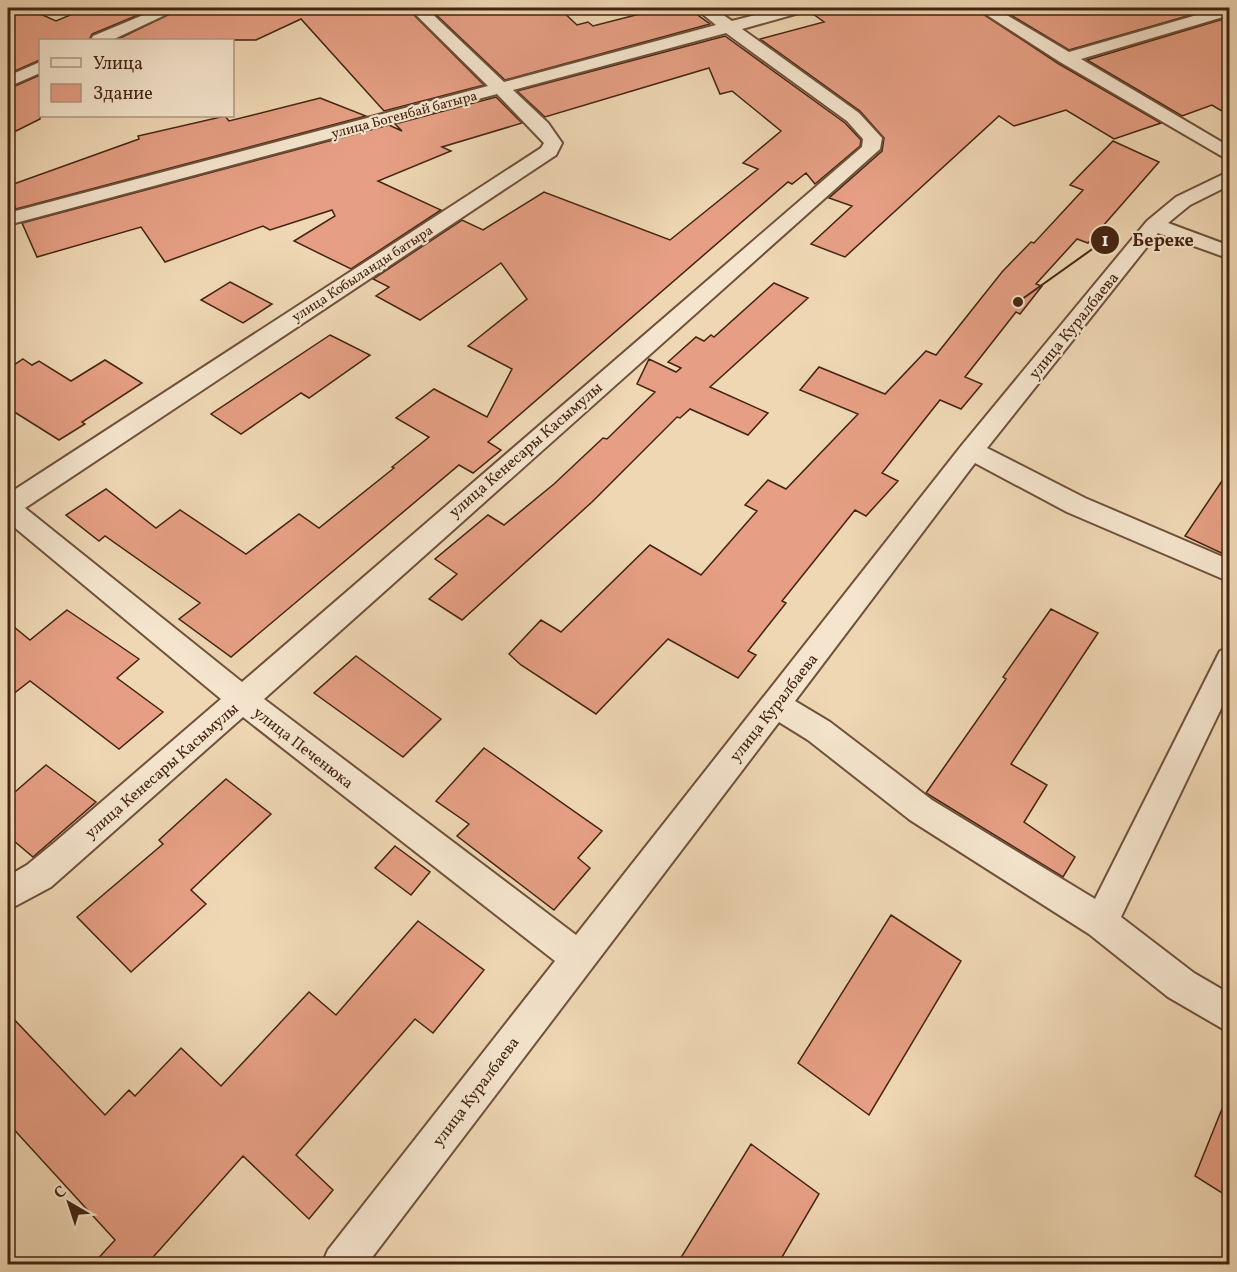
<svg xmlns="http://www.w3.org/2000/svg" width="1237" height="1272" viewBox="0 0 1237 1272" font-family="Vollkorn,serif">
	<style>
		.building { fill: #e69f84; stroke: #442411; stroke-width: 1.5 }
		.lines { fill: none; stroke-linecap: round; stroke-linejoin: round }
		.street-casing { stroke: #6f513a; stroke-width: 4 }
		.street { fill: #f5e5ce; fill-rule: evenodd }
		.labels { text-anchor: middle; stroke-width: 4.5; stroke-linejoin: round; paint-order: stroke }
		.far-street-label { font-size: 14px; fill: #442411; stroke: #f5e5ce }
		.street-label { font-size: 16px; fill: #442411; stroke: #f5e5ce }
		.leader { fill: none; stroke: #442411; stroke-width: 2 }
		.callout-dot { fill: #442411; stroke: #f5e5ce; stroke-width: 2 }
		.mark-label { font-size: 18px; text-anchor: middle; font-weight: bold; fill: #fff }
		.callout-label { font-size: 18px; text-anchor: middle; font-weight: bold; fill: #442411; stroke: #f5e5ce; stroke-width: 4.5; stroke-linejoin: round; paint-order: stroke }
	</style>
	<rect width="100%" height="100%" fill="#efd7b4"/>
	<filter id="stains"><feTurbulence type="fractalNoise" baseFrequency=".00333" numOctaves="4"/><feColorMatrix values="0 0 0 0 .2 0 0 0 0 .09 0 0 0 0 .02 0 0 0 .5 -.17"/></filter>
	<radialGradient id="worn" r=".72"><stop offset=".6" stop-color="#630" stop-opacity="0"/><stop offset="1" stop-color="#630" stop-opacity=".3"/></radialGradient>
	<path class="building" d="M 8,8 L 27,8 L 56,21 L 87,8 L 155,8 L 92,34 L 89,40 L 40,40 L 40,60 L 8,74 Z
		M 182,8 L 407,8 L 484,85 L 384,111 L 301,19 L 256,40 L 116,40 Z
		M 429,8 L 559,8 L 577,25 L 588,22 L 593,26 L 663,8 L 688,8 L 710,24 L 505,80 Z
		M 810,8 L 974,8 L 1059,64 L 1161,123 L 1114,139 L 1066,110 L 1014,126 L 999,116 L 845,257 L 811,244 L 852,206 L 829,198 L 882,151 L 884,138 L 860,111 L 760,39 L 824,22 L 809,11 Z
		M 999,8 L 1215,8 L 1069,50 Z
		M 1230,17 L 1230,116 L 1212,105 L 1182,116 L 1087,60 Z
		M 725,36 L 845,123 L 861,140 L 860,146 L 815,184 L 806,173 L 792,184 L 788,182 L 488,442 L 501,450 L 473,473 L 459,465 L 231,657 L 179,619 L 200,603 L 105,536 L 99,541 L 66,515 L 106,489 L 156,528 L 180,510 L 246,554 L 299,514 L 319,528 L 394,468 L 392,467 L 429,437 L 396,418 L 434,389 L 487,417 L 512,369 L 468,346 L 527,299 L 501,263 L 420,320 L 376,296 L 389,287 L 373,279 L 462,220 L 483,230 L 544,192 L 670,240 L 758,169 L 743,163 L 781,131 L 732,91 L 720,94 L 709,68 L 545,117 L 517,91 Z
		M 40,75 L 40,119 L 8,135 L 8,89 Z
		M 496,97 L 522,123 L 442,147 L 451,151 L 378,181 L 441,210 L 351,269 L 294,241 L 335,216 L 332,210 L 270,230 L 263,226 L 165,262 L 141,227 L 37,257 L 22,223 L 389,125 L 402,131 L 395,124 Z
		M 320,98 L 366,116 L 16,209 L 8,189 L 8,186 L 139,139 L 138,136 L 225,116 L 229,121 Z
		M 1113,141 L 1159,162 L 1088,243 L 1077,239 L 1036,284 L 1042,286 L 1020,314 L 1016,312 L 965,377 L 982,384 L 961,409 L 940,400 L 882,473 L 898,481 L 866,516 L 855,510 L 782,601 L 786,603 L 748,651 L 756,655 L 738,678 L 668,639 L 596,714 L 521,665 L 509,654 L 541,620 L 561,632 L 650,545 L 701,575 L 757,511 L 745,505 L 768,480 L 786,489 L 858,414 L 800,390 L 819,367 L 885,394 L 926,351 L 936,355 L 1002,272 L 1031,242 L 1034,243 L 1083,190 L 1070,185 Z
		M 230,282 L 272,304 L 243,323 L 201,300 Z
		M 774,283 L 808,298 L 710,387 L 768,413 L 748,435 L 690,409 L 680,418 L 677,417 L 592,502 L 462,620 L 429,599 L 457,574 L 435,559 L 488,515 L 504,525 L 554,484 L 603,438 L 607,439 L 655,392 L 637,384 L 649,359 L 676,372 L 681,368 L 668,362 L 696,337 L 704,341 L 711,335 L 714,337 Z
		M 330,335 L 370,355 L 309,398 L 301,393 L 241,434 L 211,414 Z
		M 23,359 L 32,365 L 39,361 L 71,381 L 105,360 L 142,383 L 82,422 L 85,424 L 59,440 L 8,408 L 8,369 Z
		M 1230,469 L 1230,557 L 1185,536 Z
		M 1051,609 L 1098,633 L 1011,764 L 1047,785 L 1024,822 L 1075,857 L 1063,877 L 926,793 L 1006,679 L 1003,677 Z
		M 67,610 L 139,659 L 117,678 L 163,712 L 119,749 L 30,681 L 8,698 L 8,622 L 30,640 Z
		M 356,656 L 441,719 L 403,757 L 314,693 Z
		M 484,748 L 602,831 L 578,858 L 590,868 L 554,910 L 457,836 L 469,824 L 436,801 Z
		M 46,765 L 96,802 L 33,857 L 8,836 L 8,798 Z
		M 226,779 L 271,814 L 191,890 L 206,904 L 131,972 L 77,917 L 163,844 L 159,840 Z
		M 395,846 L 430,872 L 411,895 L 375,868 Z
		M 891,915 L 961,961 L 869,1115 L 798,1063 Z
		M 418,921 L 484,970 L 433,1033 L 415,1019 L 296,1155 L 333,1190 L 309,1219 L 243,1156 L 147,1264 L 93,1264 L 115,1240 L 8,1123 L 8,1013 L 105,1115 L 129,1090 L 135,1096 L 181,1048 L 221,1086 L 309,992 L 336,1015 Z
		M 1228,1094 L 1230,1094 L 1230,1198 L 1195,1176 Z
		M 751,1144 L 819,1194 L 778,1264 L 677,1264 Z"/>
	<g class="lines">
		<defs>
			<path id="street" d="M 160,8 L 180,8 L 112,40 L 91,40 L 93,36 Z
				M 409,8 L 426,8 L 504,82 L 716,25 L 695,8 L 713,8 L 732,21 L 783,8 L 808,8 L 806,11 L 742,29 L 859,113 L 882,138 L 880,149 L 264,699 L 576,935 L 962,445 L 1147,221 L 1176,197 L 1230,171 L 1230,185 L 1190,205 L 1168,223 L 1230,246 L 1230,259 L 1158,233 L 987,448 L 1085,498 L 1230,560 L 1230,582 L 1067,512 L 975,463 L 795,701 L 830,722 L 932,800 L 1095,899 L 1220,651 L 1230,647 L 1230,690 L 1121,917 L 1194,973 L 1230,994 L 1230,1033 L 1168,997 L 1089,934 L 910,820 L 808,740 L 779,722 L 367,1264 L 322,1264 L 328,1250 L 555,961 L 243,717 L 51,887 L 8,910 L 8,876 L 27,865 L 55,842 L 221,699 L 8,522 L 8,494 L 541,148 L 544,143 L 497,94 L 8,225 L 8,213 L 488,86 ZM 726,33 L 847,121 L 863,139 L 862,147 L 242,682 L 25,508 L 556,155 L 562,143 L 548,123 L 513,90 Z
				M 976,8 L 995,8 L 1069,52 L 1221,8 L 1230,8 L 1230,15 L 1081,59 L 1230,147 L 1230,161 L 1060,62 Z
				M 40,62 L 40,73 L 8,87 L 8,76 Z"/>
		</defs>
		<use href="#street" class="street-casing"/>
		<use href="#street" class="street"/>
	</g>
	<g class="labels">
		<g class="far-street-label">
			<text transform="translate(404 114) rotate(-15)" y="5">улица Богенбай батыра</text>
			<text transform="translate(362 273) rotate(-33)" y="5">улица Кобыланды батыра</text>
		</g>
		<g class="street-label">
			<text transform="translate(1073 325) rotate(-51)" y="6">улица Куралбаева</text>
			<text transform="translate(525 449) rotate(-41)" y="6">улица Кенесары Касымулы</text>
			<text transform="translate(773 707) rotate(-52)" y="6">улица Куралбаева</text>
			<text transform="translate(304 747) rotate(38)" y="6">улица Печенюка</text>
			<text transform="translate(161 770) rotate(-41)" y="6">улица Кенесары Касымулы</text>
			<text transform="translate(475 1091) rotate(-53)" y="6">улица Куралбаева</text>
		</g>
	</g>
	<path class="leader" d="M1018 302L1105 240"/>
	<g class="callout-dot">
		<circle cx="1018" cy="302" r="6"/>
		<circle cx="1105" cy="240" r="15"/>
	</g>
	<g class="mark-label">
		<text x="1105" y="246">1</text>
	</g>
	<g class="callout-label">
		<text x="1163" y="246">Береке</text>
	</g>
	<rect width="1237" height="1272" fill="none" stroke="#efd7b4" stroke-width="30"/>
	<rect x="9" y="9" width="1219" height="1254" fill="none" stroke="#442411" stroke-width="3"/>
	<rect x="15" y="15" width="1207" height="1242" fill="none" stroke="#442411" stroke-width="1.5"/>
	<rect x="39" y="39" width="195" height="78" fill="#f5e5ce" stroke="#ae9882" stroke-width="1.5"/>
	<rect x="51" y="58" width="30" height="9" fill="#f5e5ce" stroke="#ae9882" stroke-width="1.5"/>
	<text x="93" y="69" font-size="18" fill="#442411">Улица</text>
	<rect x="51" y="84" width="30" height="18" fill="#e69f84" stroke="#ae9882" stroke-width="1.5"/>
	<text x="93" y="99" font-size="18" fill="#442411">Здание</text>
	<g transform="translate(69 1203) rotate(321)" stroke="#f5e5ce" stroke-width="4.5" paint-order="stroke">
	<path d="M0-4.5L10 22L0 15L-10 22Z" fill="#442411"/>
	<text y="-9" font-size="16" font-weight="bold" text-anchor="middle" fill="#442411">С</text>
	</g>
	<rect width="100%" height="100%" filter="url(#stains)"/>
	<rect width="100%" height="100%" fill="url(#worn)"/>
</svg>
